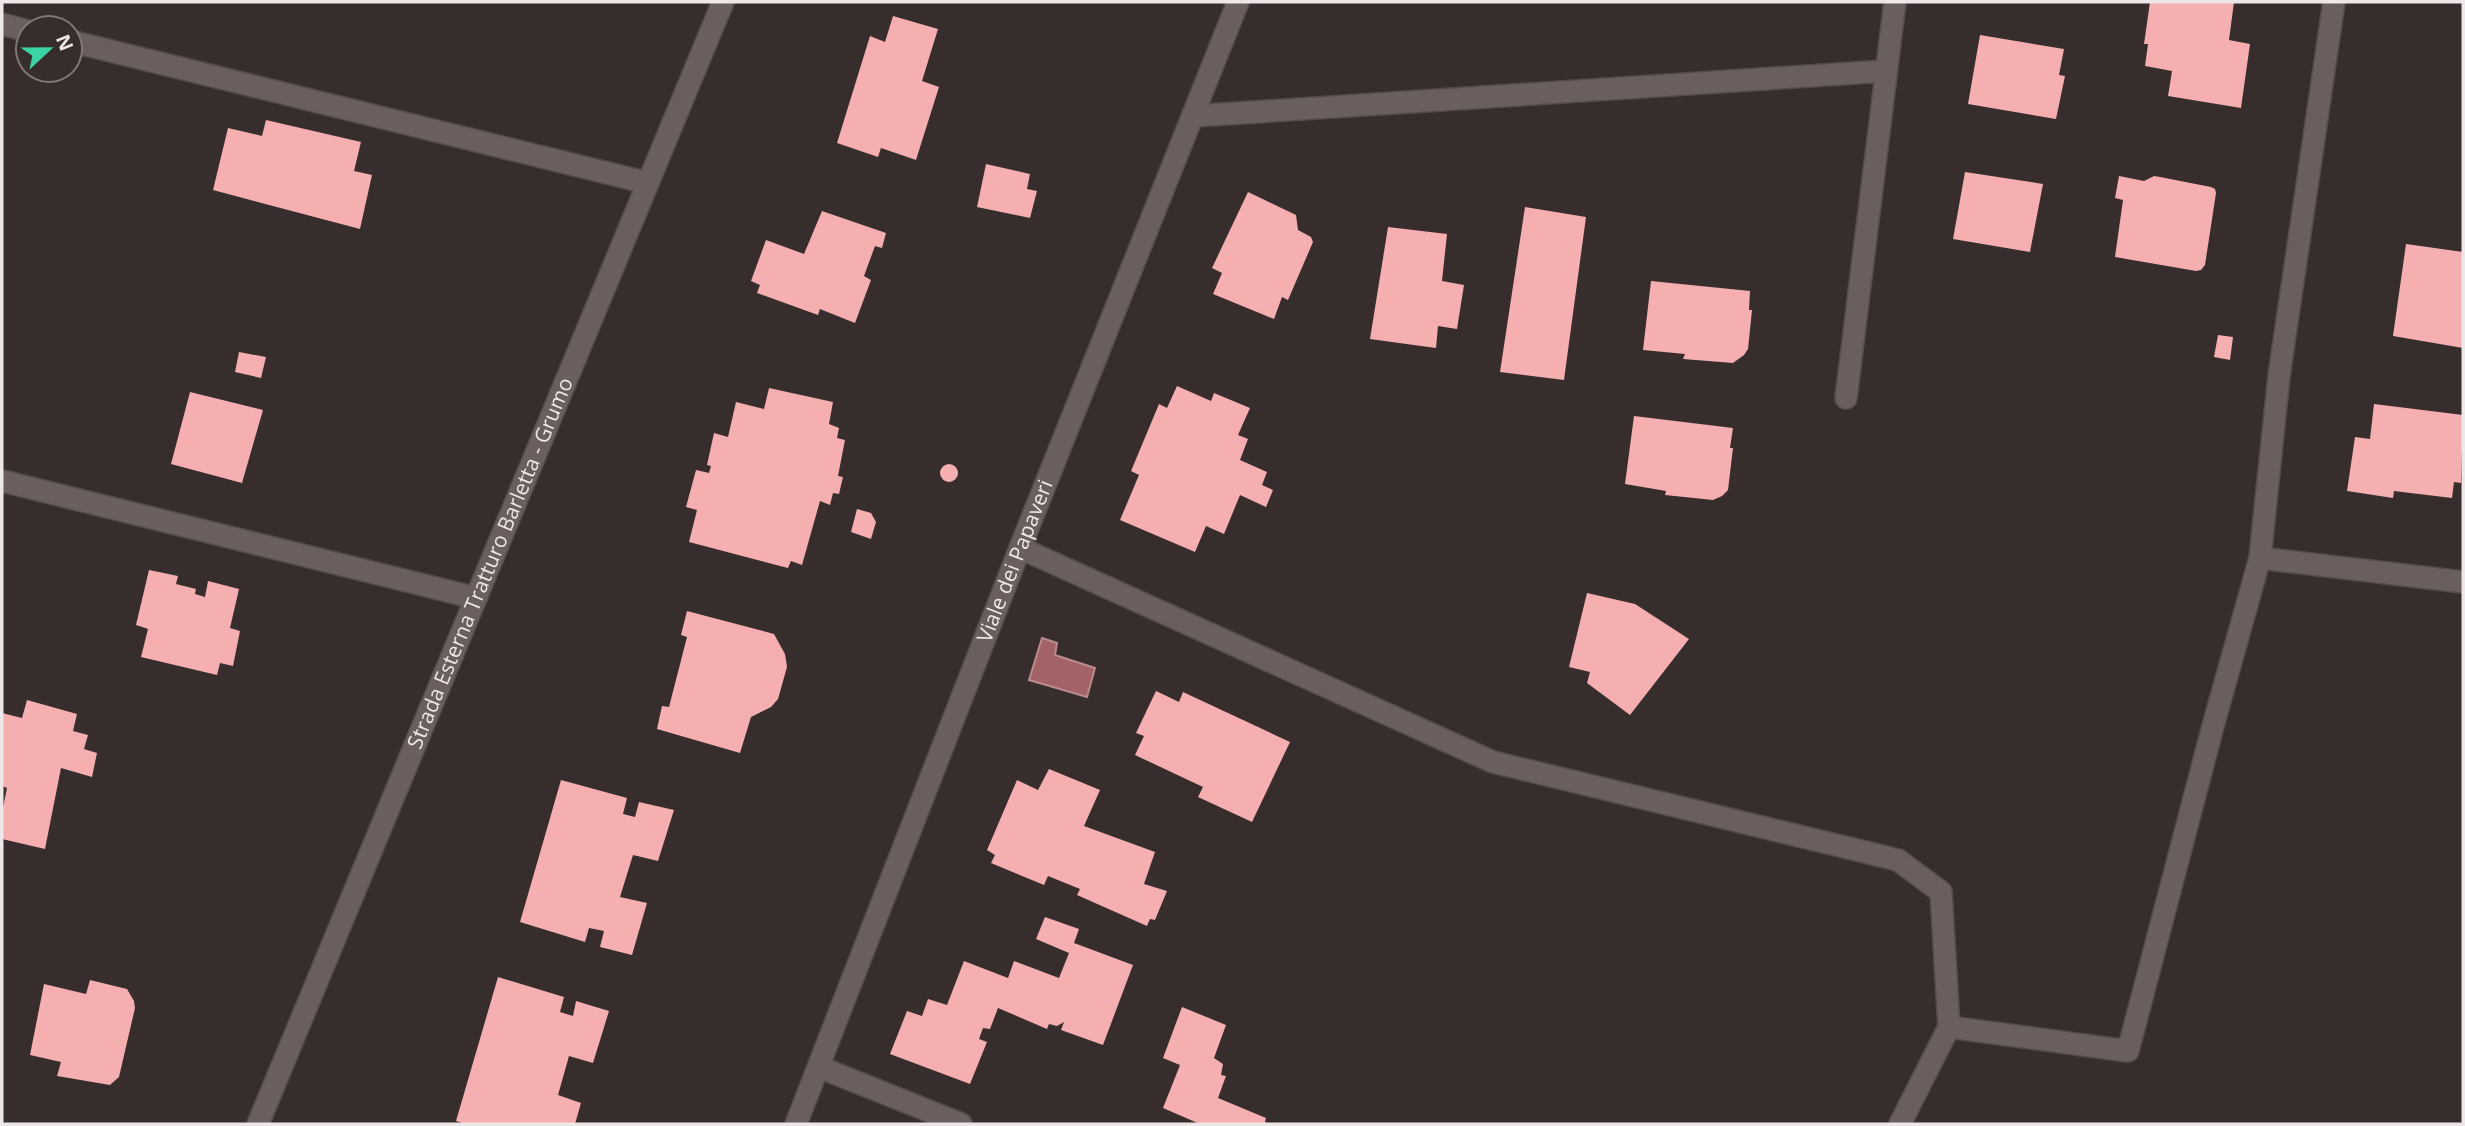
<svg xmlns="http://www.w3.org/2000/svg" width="2465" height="1126" viewBox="0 0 2465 1126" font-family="'Open Sans',sans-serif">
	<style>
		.water { fill: #a36366; stroke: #ba8b8d; stroke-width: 2 }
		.building { fill: #f5afb1 }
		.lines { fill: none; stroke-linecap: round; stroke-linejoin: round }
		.minor-casing { stroke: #544c4c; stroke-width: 24 }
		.minor { stroke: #6a5e5e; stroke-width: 21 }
		.labels { text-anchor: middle; stroke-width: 7; stroke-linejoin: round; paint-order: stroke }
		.street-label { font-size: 21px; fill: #eee7e7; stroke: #372d2d }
	</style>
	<rect width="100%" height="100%" fill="#372d2d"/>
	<path class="water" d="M 1042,638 L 1057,643 L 1055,655 L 1095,668 L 1087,697 L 1029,680 Z"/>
	<path class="building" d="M 2150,2 L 2234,2 L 2229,40 L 2250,44 L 2241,108 L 2168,96 L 2172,71 L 2145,66 L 2148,44 L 2144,44 Z
		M 893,16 L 938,29 L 922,81 L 939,87 L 916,160 L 881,148 L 878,157 L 837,143 L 870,36 L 885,42 Z
		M 1980,35 L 2064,49 L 2059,75 L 2065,76 L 2056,119 L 1968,104 Z
		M 266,120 L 361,142 L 354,171 L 372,175 L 360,229 L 213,190 L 228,128 L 262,136 Z
		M 986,164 L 1030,174 L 1027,189 L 1037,191 L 1030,218 L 977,207 Z
		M 1965,172 L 2043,184 L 2030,252 L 1953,239 Z
		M 2119,176 L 2144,181 L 2154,176 L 2160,177 L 2211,187 L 2215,189 L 2216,193 L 2205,265 L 2201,270 L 2196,271 L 2115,257 L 2123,200 L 2115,198 Z
		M 1248,192 L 1296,215 L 1298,230 L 1311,237 L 1313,242 L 1288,300 L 1282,297 L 1274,319 L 1213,294 L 1222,273 L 1212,268 Z
		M 1525,207 L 1586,217 L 1564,380 L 1500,372 Z
		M 822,211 L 886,233 L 882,248 L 875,246 L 864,276 L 871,280 L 855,323 L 820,309 L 818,315 L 757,293 L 760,285 L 751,281 L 766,240 L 804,254 Z
		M 1388,227 L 1447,234 L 1442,281 L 1464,285 L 1457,329 L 1438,326 L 1436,348 L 1370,339 Z
		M 2406,244 L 2463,252 L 2463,348 L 2393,336 Z
		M 1651,281 L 1750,291 L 1749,310 L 1752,310 L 1748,349 L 1744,355 L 1733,363 L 1683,359 L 1685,354 L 1643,350 Z
		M 2218,335 L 2233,337 L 2230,360 L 2214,357 Z
		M 239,352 L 266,357 L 261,378 L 235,372 Z
		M 1177,386 L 1211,401 L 1214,393 L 1250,408 L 1238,435 L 1248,439 L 1240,460 L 1267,472 L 1262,485 L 1273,490 L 1266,507 L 1240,495 L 1224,534 L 1206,526 L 1195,552 L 1120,520 L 1139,475 L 1131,471 L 1159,404 L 1167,408 Z
		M 769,388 L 833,402 L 829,424 L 839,428 L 837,438 L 845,440 L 838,476 L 843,477 L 839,494 L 833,493 L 830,505 L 820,501 L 802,565 L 791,561 L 788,568 L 689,542 L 697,510 L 686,507 L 696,470 L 709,473 L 711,466 L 707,465 L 714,433 L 728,437 L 736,402 L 764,409 Z
		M 190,392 L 263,410 L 242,483 L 171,464 Z
		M 2374,404 L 2463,415 L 2461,483 L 2454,482 L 2452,498 L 2394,491 L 2393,498 L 2347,491 L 2355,437 L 2370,439 Z
		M 1634,416 L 1733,428 L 1730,448 L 1733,448 L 1728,490 L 1722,496 L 1713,500 L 1665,495 L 1666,491 L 1625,484 Z
		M940 473a9 9 0 1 1 18 0a9 9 0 1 1-18 0Z
		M 857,509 L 871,513 L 876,522 L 871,539 L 851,532 Z
		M 149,570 L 178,576 L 176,584 L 196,589 L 195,594 L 205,597 L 208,581 L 239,589 L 230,628 L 240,631 L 233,666 L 220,663 L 217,675 L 141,657 L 148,629 L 136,625 Z
		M 1587,593 L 1635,604 L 1689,639 L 1630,715 L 1587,683 L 1590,672 L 1569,667 Z
		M 687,611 L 774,634 L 785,654 L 787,667 L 778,699 L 771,707 L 751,717 L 740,753 L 657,729 L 662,706 L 669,707 L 687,637 L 681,635 Z
		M 1156,691 L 1179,702 L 1183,692 L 1290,742 L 1252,822 L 1198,797 L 1203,787 L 1135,755 L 1144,736 L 1136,733 Z
		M 27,700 L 77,714 L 73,731 L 88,735 L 84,749 L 97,753 L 92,777 L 61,768 L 45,849 L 2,839 L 2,812 L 7,788 L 2,786 L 2,713 L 22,718 Z
		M 1049,769 L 1100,790 L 1084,826 L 1155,852 L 1144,884 L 1167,891 L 1155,920 L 1150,919 L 1147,926 L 1077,895 L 1080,889 L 1048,876 L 1044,885 L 991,863 L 995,855 L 987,850 L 1017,780 L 1038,790 Z
		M 561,780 L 627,798 L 623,814 L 635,817 L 639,802 L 674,810 L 658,861 L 633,855 L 620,897 L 647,903 L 632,955 L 600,947 L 604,931 L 589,928 L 585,942 L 520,922 Z
		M 1045,917 L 1079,929 L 1074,943 L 1133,965 L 1103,1045 L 1061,1030 L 1064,1022 L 1057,1026 L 1049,1024 L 1047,1029 L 998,1008 L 990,1029 L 983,1028 L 979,1039 L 987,1042 L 970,1084 L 890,1054 L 907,1011 L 922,1016 L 928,999 L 947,1005 L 964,961 L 1008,978 L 1014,961 L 1059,978 L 1069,953 L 1036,939 Z
		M 498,977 L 564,997 L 560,1012 L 573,1016 L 576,1001 L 609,1011 L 593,1063 L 569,1056 L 558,1095 L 581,1103 L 575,1124 L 465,1124 L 456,1121 Z
		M 90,980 L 127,989 L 134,1001 L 135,1008 L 119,1077 L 110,1085 L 57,1076 L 61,1062 L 30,1055 L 44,984 L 86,994 Z
		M 1182,1007 L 1226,1025 L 1214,1058 L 1223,1064 L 1221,1075 L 1226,1076 L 1218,1098 L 1266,1118 L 1265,1122 L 1270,1124 L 1200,1124 L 1163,1108 L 1180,1065 L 1163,1058 Z"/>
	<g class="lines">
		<defs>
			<g id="minor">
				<path d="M 2,24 L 28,31"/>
				<path d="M 70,41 L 648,183"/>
				<path d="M 1193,116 L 1886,71"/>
				<path d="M 1846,398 L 1895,2"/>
				<path d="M 2,481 L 476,598"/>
				<path d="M 1020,548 L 1493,762 L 1898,860 L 1941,892 L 1949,1027 L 2128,1051 L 2213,726 L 2260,558 L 2279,376 L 2334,2"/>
				<path d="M 2260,558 L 2463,582"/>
				<path d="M 819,1067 L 961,1124"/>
				<path id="s1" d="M 258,1124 L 723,2"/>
				<path id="s2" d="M 796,1124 L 1020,548 L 1238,2"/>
				<path d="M 1900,1124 L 1949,1027"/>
			</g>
		</defs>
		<use href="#minor" class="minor-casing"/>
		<use href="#minor" class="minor"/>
	</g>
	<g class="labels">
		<g class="street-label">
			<text dy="7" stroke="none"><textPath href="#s2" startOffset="604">Viale dei Papaveri</textPath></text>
			<text dy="7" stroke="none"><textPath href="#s1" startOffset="607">Strada Esterna Tratturo Barletta - Grumo</textPath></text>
		</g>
	</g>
	<rect width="2465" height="1126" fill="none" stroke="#eee7e7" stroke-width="7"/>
	<g transform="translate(49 49) rotate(68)"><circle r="33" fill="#372d2d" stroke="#807777" stroke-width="2"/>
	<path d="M0-5L12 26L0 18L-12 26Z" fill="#3cd4a4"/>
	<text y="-10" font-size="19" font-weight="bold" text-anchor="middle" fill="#eee7e7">N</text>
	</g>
</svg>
